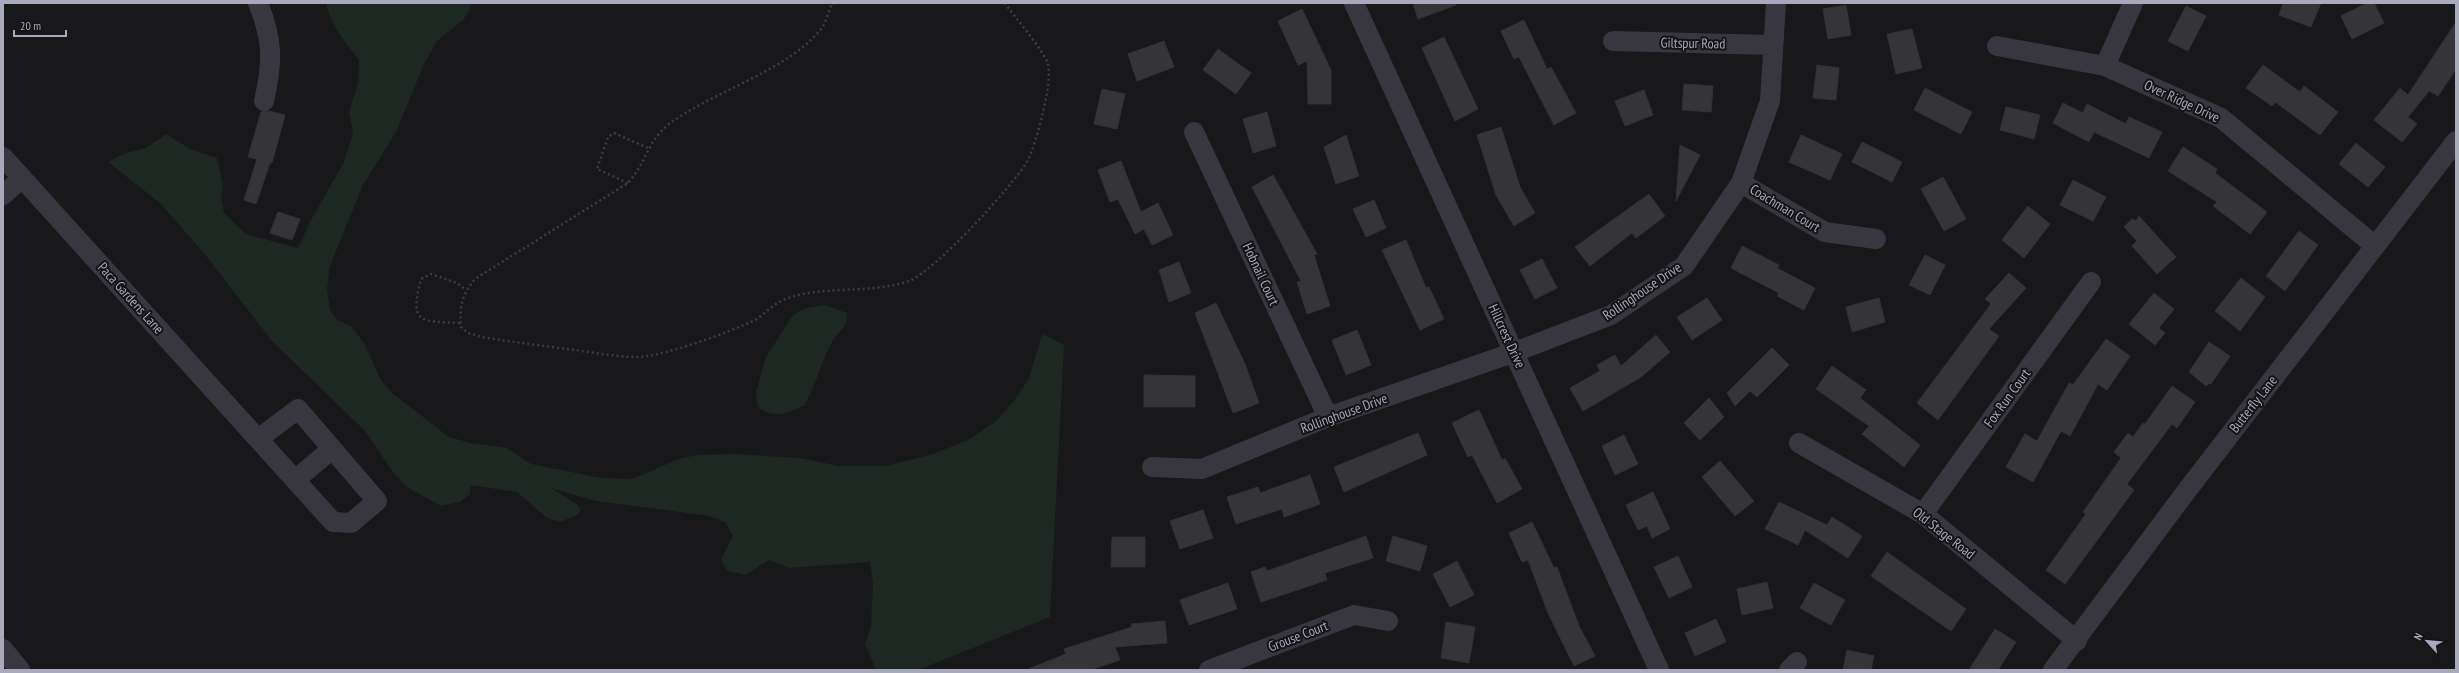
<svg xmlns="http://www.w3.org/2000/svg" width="2459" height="673" viewBox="0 0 2459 673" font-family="'PT Sans Narrow',sans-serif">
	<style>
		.green { fill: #1e2822 }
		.building { fill: #353438; stroke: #323136 }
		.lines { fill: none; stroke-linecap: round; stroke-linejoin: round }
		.path { stroke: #3d3d46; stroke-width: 2.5; stroke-dasharray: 2 3; stroke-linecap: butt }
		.minor { stroke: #38373f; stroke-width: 20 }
		.labels { text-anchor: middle; stroke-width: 4; stroke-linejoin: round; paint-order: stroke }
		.street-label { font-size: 14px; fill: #a8a9ba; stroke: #131214 }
	</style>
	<rect width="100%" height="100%" fill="#181719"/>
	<path class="green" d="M 326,3 L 473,3 L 464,19 L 437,41 L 424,64 L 396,132 L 363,185 L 330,266 L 327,290 L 330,309 L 337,320 L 351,326 L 364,343 L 381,380 L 392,393 L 449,437 L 471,443 L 507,448 L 531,464 L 601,478 L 632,479 L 681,458 L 699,455 L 734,454 L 799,458 L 839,466 L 886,466 L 933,454 L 970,439 L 997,420 L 1014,401 L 1029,378 L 1042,334 L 1064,345 L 1050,617 L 918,670 L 876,670 L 865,644 L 871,626 L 873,582 L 870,562 L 789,568 L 769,560 L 746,575 L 727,571 L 721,559 L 733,536 L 725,522 L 710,516 L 596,501 L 551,488 L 578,505 L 581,510 L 577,515 L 560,522 L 547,518 L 517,492 L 470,485 L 470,494 L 460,502 L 441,506 L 405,486 L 393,472 L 365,431 L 272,341 L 203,252 L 160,203 L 108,162 L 126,153 L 146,148 L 166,134 L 190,149 L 217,158 L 223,186 L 221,198 L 224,213 L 246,234 L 298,248 L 311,220 L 344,162 L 353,134 L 349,112 L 358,83 L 359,60 C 345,42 331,26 326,3 Z
		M 825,305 L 847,313 C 848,327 840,330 833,340 C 821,361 816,386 804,406 C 787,413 773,420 757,406 L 756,392 L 766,357 L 793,315 L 806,308 Z"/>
	<path class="building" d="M 1413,3 L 1456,3 L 1456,5 L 1418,19 Z
		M 2283,3 L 2321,3 L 2311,27 L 2279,15 Z
		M 2367,3 L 2374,3 L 2384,23 L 2352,39 L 2341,16 Z
		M 1846,5 L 1851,35 L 1828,39 L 1823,9 Z
		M 2186,6 L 2206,16 L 2188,51 L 2168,41 Z
		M 1302,9 L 1331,70 L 1331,104 L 1308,104 L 1307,61 L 1298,65 L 1278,21 Z
		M 1524,20 L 1547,69 L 1551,67 L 1576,113 L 1554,125 L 1519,57 L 1514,59 L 1501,31 Z
		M 2456,22 L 2456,69 L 2438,96 L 2429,91 L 2408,117 L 2417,124 L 2402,142 L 2374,120 L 2400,88 L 2408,95 Z
		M 1912,29 L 1922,68 L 1896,74 L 1887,34 Z
		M 1444,37 L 1478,109 L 1455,121 L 1422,48 Z
		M 1164,41 L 1174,67 L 1137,81 L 1128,54 Z
		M 1218,49 L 1251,73 L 1236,94 L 1203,70 Z
		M 1817,65 L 1839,68 L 1836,100 L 1813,98 Z
		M 2263,65 L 2300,92 L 2304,86 L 2338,112 L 2320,135 L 2275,102 L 2272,106 L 2246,88 Z
		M 1684,84 L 1713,86 L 1711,112 L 1682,110 Z
		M 1925,88 L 1972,112 L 1961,134 L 1914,110 Z
		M 1102,89 L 1125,94 L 1117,129 L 1094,124 Z
		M 1644,90 L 1653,115 L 1625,126 L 1615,101 Z
		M 2063,103 L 2083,113 L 2087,104 L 2126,124 L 2129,117 L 2162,132 L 2149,158 L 2094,132 L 2089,142 L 2053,123 Z
		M 2006,107 L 2040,115 L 2034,139 L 2000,130 Z
		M 269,111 L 285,115 L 272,163 L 270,163 L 256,204 L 244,200 L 257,159 L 248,157 L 261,112 Z
		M 1267,112 L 1276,146 L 1253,153 L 1243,119 Z
		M 1501,127 L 1520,187 L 1535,213 L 1514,226 L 1496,195 L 1477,135 Z
		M 1346,135 L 1359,176 L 1336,184 L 1324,147 Z
		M 1801,135 L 1842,154 L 1830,180 L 1789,162 Z
		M 1862,142 L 1902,162 L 1892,182 L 1852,162 Z
		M 2356,143 L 2385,167 L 2368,187 L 2339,164 Z
		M 1680,145 L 1700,155 L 1676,201 Z
		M 2183,147 L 2217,169 L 2215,173 L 2267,212 L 2250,234 L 2213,206 L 2217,202 L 2168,171 Z
		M 1121,161 L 1141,212 L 1158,203 L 1173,235 L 1152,245 L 1144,229 L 1135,234 L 1118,199 L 1110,202 L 1098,170 Z
		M 1273,175 L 1317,254 L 1314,255 L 1330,306 L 1307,314 L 1297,282 L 1301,281 L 1252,187 Z
		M 1943,177 L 1966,219 L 1944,231 L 1921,189 Z
		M 2073,180 L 2106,197 L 2093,221 L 2060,205 Z
		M 1649,194 L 1665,216 L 1636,238 L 1632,233 L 1590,266 L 1575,247 Z
		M 1374,200 L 1386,228 L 1366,237 L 1353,209 Z
		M 2028,206 L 2050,224 L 2024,258 L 2002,240 Z
		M 278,212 L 300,219 L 292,240 L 270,233 Z
		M 2139,216 L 2176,257 L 2157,274 L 2132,246 L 2137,241 L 2124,227 L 2132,219 L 2136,221 Z
		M 2299,231 L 2318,245 L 2285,291 L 2266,276 Z
		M 1406,240 L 1426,288 L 1429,287 L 1444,319 L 1420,330 L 1382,250 Z
		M 1742,246 L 1779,265 L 1777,268 L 1815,288 L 1804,310 L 1777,296 L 1779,293 L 1731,268 Z
		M 1925,255 L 1945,265 L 1930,295 L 1909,285 Z
		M 1542,259 L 1557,288 L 1535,299 L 1520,270 Z
		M 1179,262 L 1191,293 L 1169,302 L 1159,270 Z
		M 2009,273 L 2026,288 L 1989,329 L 1999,336 L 1938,420 L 1917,403 L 1991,304 L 1985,299 Z
		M 2241,278 L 2265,297 L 2240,331 L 2215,311 Z
		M 2154,293 L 2174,309 L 2159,328 L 2165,333 L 2155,345 L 2129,324 Z
		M 1707,298 L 1722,320 L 1692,340 L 1677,317 Z
		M 1879,298 L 1885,322 L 1852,332 L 1846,307 Z
		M 1216,303 L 1245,364 L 1259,403 L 1233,413 L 1195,313 Z
		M 1357,330 L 1371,365 L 1346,375 L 1332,340 Z
		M 1656,335 L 1670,352 L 1641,377 L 1583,411 L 1570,388 L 1600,371 L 1597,365 L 1615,355 L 1621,366 Z
		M 2106,339 L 2130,356 L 2107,390 L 2098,384 L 2070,436 L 2061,431 L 2033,482 L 2006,467 L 2025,434 L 2037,441 L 2069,383 L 2073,385 Z
		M 2209,342 L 2230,356 L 2211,384 L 2209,383 L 2206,386 L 2189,372 Z
		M 1772,348 L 1789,365 L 1757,397 L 1750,391 L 1735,406 L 1727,393 Z
		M 1832,366 L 1866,390 L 1860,398 L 1920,445 L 1904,467 L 1862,434 L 1869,426 L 1816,389 Z
		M 1144,375 L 1195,376 L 1195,407 L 1144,407 Z
		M 2172,386 L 2195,402 L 2177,428 L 2172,424 L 2127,484 L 2134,490 L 2065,584 L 2046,570 L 2086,514 L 2083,512 L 2121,458 L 2114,452 L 2128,433 L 2133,437 L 2143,423 L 2145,424 Z
		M 1709,398 L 1724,417 L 1700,440 L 1684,423 Z
		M 1479,410 L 1502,460 L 1505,458 L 1522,489 L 1497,503 L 1472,455 L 1468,457 L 1452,423 Z
		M 1418,433 L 1427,455 L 1344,492 L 1334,467 Z
		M 1624,435 L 1638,464 L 1615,475 L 1602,446 Z
		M 1720,461 L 1754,501 L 1735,516 L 1702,477 Z
		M 1310,475 L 1320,504 L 1284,517 L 1282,509 L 1236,524 L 1227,497 L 1258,487 L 1260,493 Z
		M 1653,492 L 1670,529 L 1652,538 L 1647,526 L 1638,530 L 1626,505 Z
		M 1779,502 L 1827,525 L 1832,517 L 1862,536 L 1848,558 L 1805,530 L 1798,545 L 1765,529 Z
		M 1203,510 L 1213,538 L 1180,549 L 1170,521 Z
		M 1532,522 L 1554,568 L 1557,567 L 1579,626 L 1595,656 L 1574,666 L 1548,613 L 1528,560 L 1522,562 L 1509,533 Z
		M 1366,536 L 1373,558 L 1325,573 L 1327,580 L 1261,602 L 1251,572 L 1265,567 L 1267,571 Z
		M 1393,536 L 1427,546 L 1420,571 L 1386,561 Z
		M 1112,537 L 1145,537 L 1145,567 L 1111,567 Z
		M 1887,552 L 1966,609 L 1951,631 L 1871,576 Z
		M 1678,556 L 1692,587 L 1669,598 L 1654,567 Z
		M 1457,561 L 1474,595 L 1450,607 L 1433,574 Z
		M 1767,582 L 1773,608 L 1742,615 L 1737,589 Z
		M 1228,583 L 1237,609 L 1189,625 L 1180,600 Z
		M 1814,583 L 1845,600 L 1831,625 L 1800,608 Z
		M 1716,619 L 1726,642 L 1695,656 L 1685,633 Z
		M 1165,621 L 1167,643 L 1115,647 L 1120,660 L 1090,670 L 1026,670 L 1066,654 L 1064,649 L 1132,627 L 1131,624 Z
		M 1446,622 L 1475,627 L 1469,663 L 1441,658 Z
		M 1995,629 L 2016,642 L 1998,670 L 1969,670 Z
		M 1847,650 L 1874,656 L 1871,670 L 1843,670 Z"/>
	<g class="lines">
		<path class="path" d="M 835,3 L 832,4 C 828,12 826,23 821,29 C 789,70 712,92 669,124 C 648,140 645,165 628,183 L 475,279 C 462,294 459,308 461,327 L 468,333 L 481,337 C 513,342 544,346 575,350 C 596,353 617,357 638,357 C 665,356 730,332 755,320 C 764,315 771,306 781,301 C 817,284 869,295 909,281 C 934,272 1014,185 1028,160 C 1036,144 1053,82 1048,64 C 1043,49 1015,18 1005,3
			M 628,183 L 597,169 L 608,137 L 614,133 L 648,148
			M 460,323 C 420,321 409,324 421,279 L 431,274 L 457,283 L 466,290"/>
		<path class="minor" d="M 258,3 C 273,40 273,62 264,101
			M 1354,3 L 1659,670
			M 1613,41 L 1773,45
			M 1997,46 L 2105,66 L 2221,118 L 2375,246
			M 2105,66 L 2133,3
			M 1194,132 L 1328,417
			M 3,157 L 295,480 L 333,522 L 351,523 L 377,501 L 298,409 L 258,439
			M 1741,183 L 1825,232 L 1876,239
			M 3,195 L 22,178
			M 1799,443 L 1923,514 L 2077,641
			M 1152,467 L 1202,469 L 1328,417 L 1515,352 L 1611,315 L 1684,266 L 1741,183 L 1770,101 L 1776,3
			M 295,480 L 332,449
			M 1923,514 L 2091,282
			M 3,649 L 20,670
			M 1209,670 L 1354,615 L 1388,621
			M 1789,670 L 1797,662
			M 2053,670 L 2185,493 L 2456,141"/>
	</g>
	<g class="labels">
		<g class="street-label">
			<text transform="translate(1693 43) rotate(1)" y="5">Giltspur Road</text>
			<text transform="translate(2182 101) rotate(25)" y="5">Over Ridge Drive</text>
			<text transform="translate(1785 208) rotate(31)" y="5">Coachman Court</text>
			<text transform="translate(1261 274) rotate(65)" y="5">Hobnail Court</text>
			<text transform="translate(1642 291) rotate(-34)" y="5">Rollinghouse Drive</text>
			<text transform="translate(131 298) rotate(48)" y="5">Paca Gardens Lane</text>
			<text transform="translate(1507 336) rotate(65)" y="5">Hillcrest Drive</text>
			<text transform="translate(2007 398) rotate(-54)" y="5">Fox Run Court</text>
			<text transform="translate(2253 404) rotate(-52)" y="5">Butterfly Lane</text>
			<text transform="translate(1344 413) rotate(-20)" y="5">Rollinghouse Drive</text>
			<text transform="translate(1944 533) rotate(38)" y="5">Old Stage Road</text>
			<text transform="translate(1298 636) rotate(-21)" y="5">Grouse Court</text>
		</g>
	</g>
	<rect width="2459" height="673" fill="none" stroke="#a8a9ba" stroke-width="8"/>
	<g transform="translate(2427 641) rotate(297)" stroke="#131214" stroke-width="3" paint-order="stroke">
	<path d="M0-3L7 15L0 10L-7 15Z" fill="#a8a9ba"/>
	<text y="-6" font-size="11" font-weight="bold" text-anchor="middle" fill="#a8a9ba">N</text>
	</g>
	<path d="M14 30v6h52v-6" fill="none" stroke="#a8a9ba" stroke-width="2"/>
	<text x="20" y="30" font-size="12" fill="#a8a9ba" stroke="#131214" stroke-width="3" paint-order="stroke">20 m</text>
</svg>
